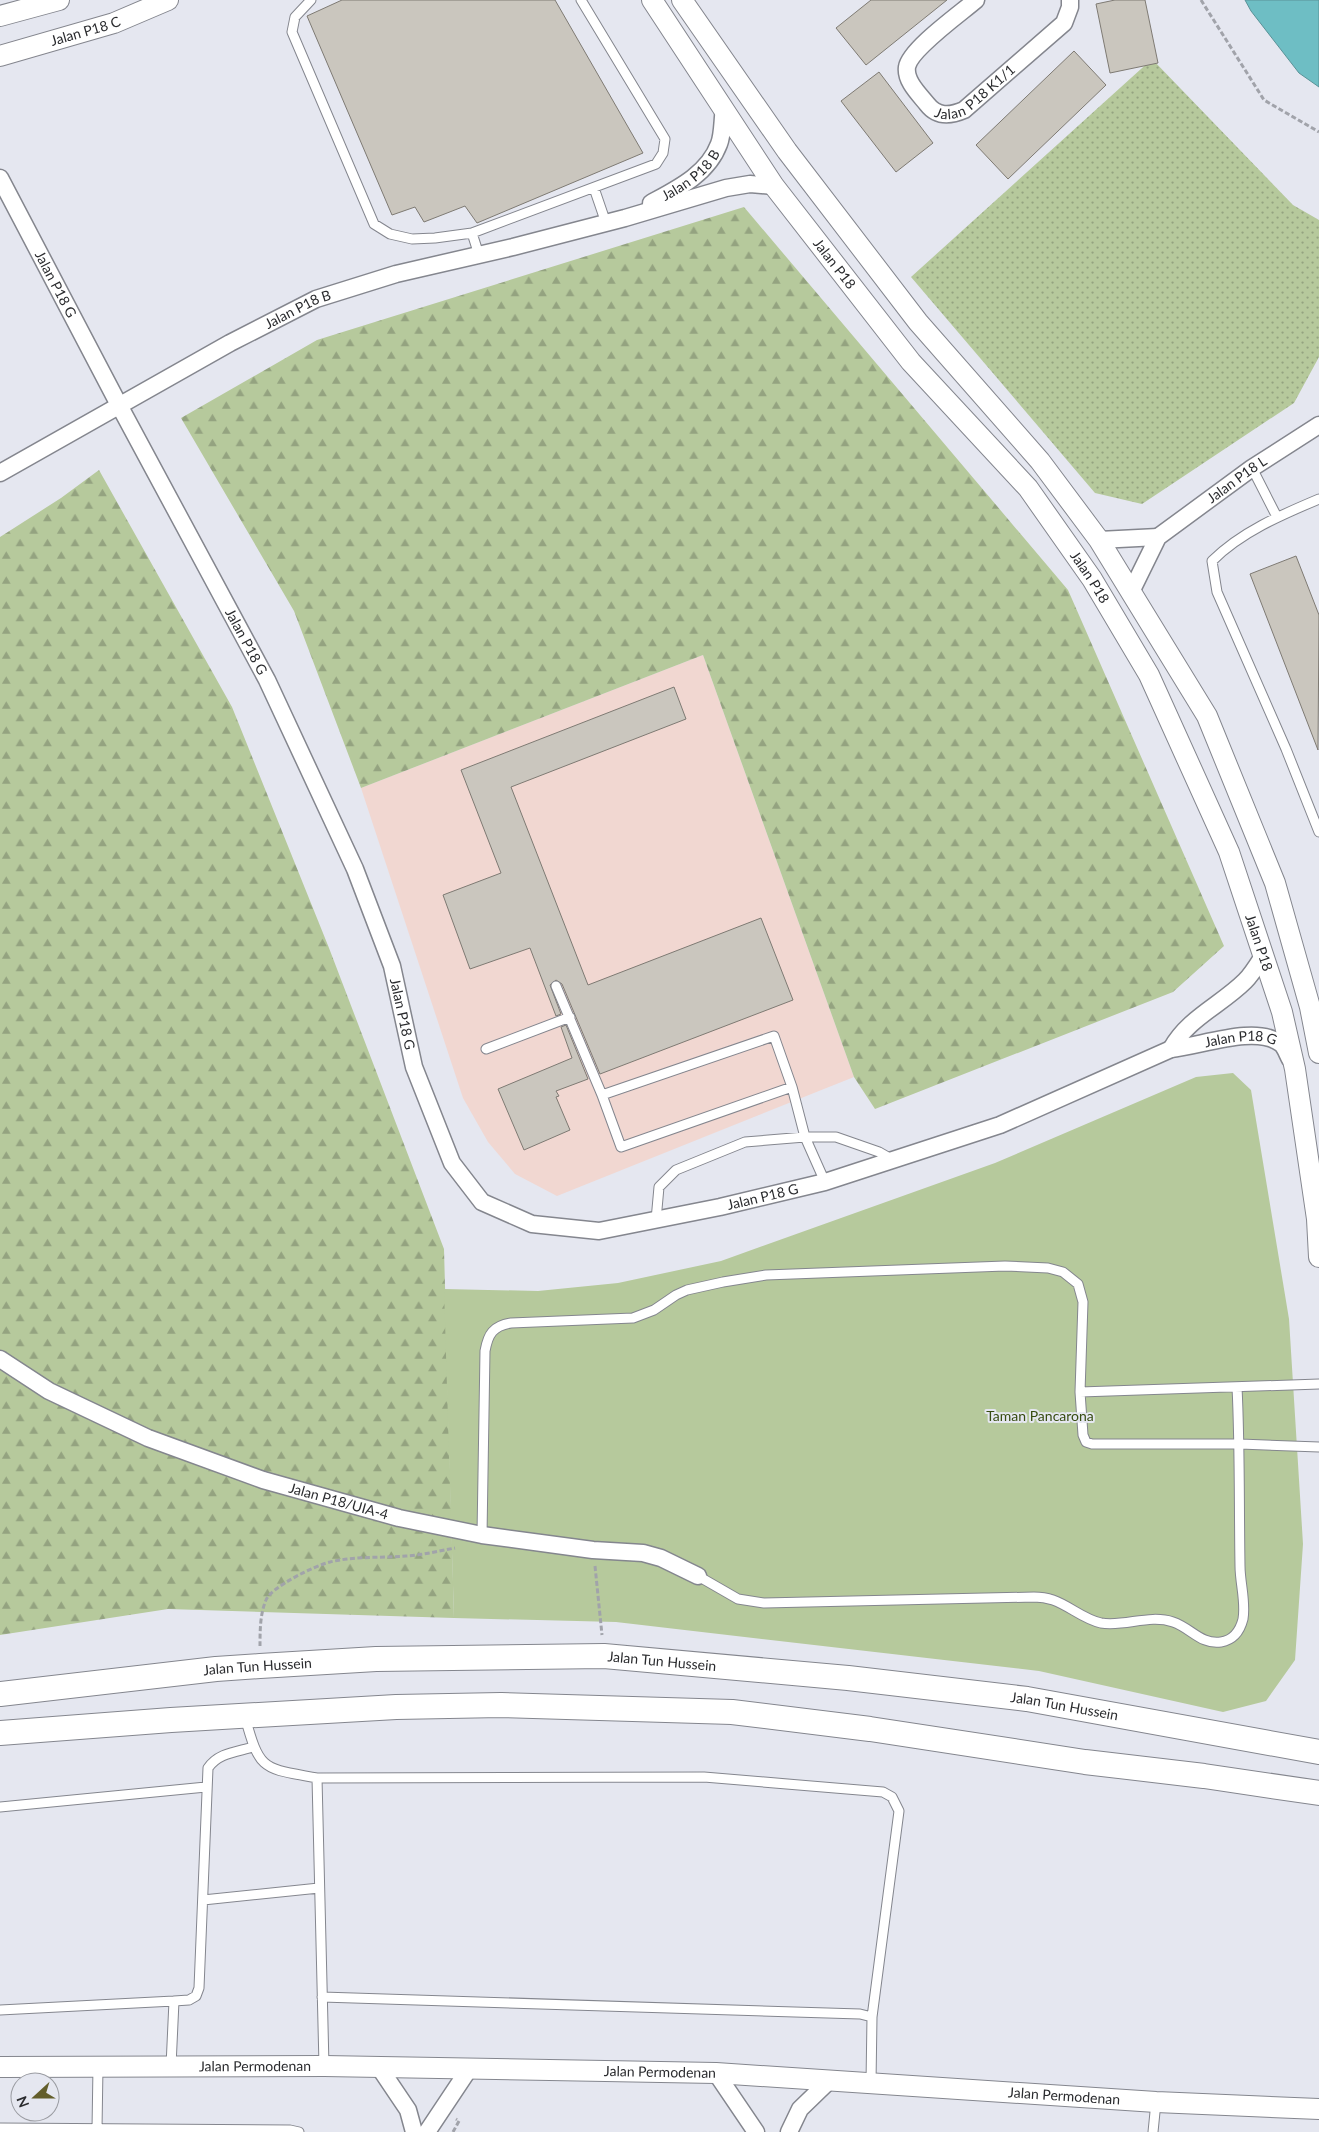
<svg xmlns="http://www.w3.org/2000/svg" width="1319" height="2132" viewBox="0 0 1319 2132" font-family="Lato,sans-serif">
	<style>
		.education { fill: #f1d7d1 }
		.grass { fill: url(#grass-dots) }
		.forest { fill: url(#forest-firs) }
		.park { fill: #b6c99c }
		.water { fill: #6ebec4; stroke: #5a9297 }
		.building { fill: #cac6be; stroke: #7e7a73 }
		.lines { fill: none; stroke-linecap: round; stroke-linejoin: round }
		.service-casing { stroke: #84868e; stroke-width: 11 }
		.minor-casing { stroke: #84868e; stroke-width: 19 }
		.tertiary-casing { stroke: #84868e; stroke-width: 22 }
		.secondary-casing { stroke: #84868e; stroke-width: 26 }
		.path { stroke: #a1a3aa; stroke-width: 3; stroke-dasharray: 5 2.5; stroke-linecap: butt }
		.service { stroke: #fff; stroke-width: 9 }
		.minor { stroke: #fff; stroke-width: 16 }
		.tertiary { stroke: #fff; stroke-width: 20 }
		.secondary { stroke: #fff; stroke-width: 24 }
		.labels { text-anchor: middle; stroke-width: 4; stroke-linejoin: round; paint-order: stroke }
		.street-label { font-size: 14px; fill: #2a2b2e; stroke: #e5e7f0 }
		.park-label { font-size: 14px; fill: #374c11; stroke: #e5e7f0 }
	</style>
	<defs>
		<pattern id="grass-dots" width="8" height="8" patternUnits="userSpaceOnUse" patternTransform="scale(1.25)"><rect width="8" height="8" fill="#b6c99c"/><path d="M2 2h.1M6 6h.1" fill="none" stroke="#94a380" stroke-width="1.8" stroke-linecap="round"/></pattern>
		<pattern id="forest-firs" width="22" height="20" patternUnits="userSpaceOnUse" patternTransform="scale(1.25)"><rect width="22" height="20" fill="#b6c99c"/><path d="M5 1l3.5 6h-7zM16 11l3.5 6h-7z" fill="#94a380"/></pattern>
	</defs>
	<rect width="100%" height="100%" fill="#e5e7f0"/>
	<path class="education" d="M 703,655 L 854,1077 L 557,1196 L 515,1174 L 488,1142 L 463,1098 L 361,788 Z"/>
	<path class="grass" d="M 1152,59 L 1293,205 L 1319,220 L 1319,357 L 1294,403 L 1142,504 L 1095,493 L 911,277 Z"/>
	<path class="forest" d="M 744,207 L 1068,590 L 1224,946 L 1173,992 L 875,1109 L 854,1077 L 703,655 L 361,788 L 294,611 L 181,418 L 317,340 Z
		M 99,470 L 232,707 L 329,948 L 444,1249 L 454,1618 L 168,1609 L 0,1635 L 0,537 L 61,498 Z"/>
	<path class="park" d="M 1233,1073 L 1251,1090 L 1289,1319 L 1303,1544 L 1295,1660 L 1266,1701 L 1223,1712 L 1039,1671 L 616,1622 L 454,1618 L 444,1289 L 538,1291 L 618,1283 L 721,1261 L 995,1163 L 1196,1077 Z"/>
	<path class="water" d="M 1245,0 L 1319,0 L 1319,87 L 1299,73 L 1251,11 Z"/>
	<path class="building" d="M 342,0 L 555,0 L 643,153 L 477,223 L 465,206 L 424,222 L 415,207 L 392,215 L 307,16 Z
		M 871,0 L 947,0 L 866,65 L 836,28 Z
		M 1115,0 L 1145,0 L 1158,63 L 1110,73 L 1096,4 Z
		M 1074,51 L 1106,85 L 1008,179 L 976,145 Z
		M 879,72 L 933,143 L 896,172 L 841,101 Z
		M 1296,556 L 1319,615 L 1318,750 L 1250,574 Z
		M 674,687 L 686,719 L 511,787 L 588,985 L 761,918 L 793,1000 L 600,1074 L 562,984 L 556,980 L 550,985 L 561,1014 L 556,1016 L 530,948 L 470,969 L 443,895 L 501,873 L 461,770 Z
		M 566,1025 L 588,1079 L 556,1091 L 559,1096 L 556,1097 L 570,1130 L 524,1150 L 498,1089 L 572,1058 L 561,1027 Z"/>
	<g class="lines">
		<defs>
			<path id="service" d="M 311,0 L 295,17 L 292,32 L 374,224 L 390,234 L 412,239 L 435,238 L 472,233 L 656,164 L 663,153 L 665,139 L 581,0
				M 594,188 L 606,223
				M 472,233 L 479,255
				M 1252,468 L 1277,517
				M 1319,499 C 1281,515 1241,532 1212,561 L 1217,592 L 1286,749 L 1319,832
				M 556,986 L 602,1095
				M 486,1049 L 570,1017
				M 792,1087 L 621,1147 L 602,1095 L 774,1036 L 792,1087 L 805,1137 L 825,1182
				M 656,1220 L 659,1187 L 676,1170 L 745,1142 L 805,1137 L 836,1137 L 879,1152 L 893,1160
				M 1080,1392 L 1319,1384
				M 482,1535 L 485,1351 C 488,1334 493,1326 511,1323 L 633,1318 L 654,1310 L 676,1295 L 687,1290 L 723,1282 L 766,1275 L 1005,1266 L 1048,1268 L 1063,1272 L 1078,1284 L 1083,1302 L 1080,1392 L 1083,1435 L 1086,1442 L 1092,1444 L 1240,1444 L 1319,1447
				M 698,1576 L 738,1599 L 764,1603 L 1034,1597 C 1040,1597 1047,1598 1053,1600 C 1070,1606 1083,1619 1101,1623 C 1125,1627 1149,1614 1173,1622 C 1191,1628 1201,1645 1221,1642 C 1233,1640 1240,1631 1243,1619 C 1246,1602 1240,1583 1240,1566 C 1239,1506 1240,1447 1237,1387
				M 245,1717 C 260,1772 263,1768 317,1778 L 704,1777 L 883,1792 L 892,1797 L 899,1811 L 872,2017
				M 317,1778 L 324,2066
				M 0,1807 L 206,1787
				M 203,1900 L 319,1888
				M 322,1997 L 860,2014 L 872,2017 L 871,2083
				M 174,2001 L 189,2000 L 196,1996 L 199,1988 L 208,1768 C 218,1753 236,1752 253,1747
				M 0,2010 L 174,2001 L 171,2066
				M 0,2128 L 290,2130 L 299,2132
				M 97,2129 L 98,2067
				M 1153,2132 L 1156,2102"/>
			<g id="minor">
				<path id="s1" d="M 976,0 C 961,13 910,49 907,67 C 905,81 919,94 927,104 C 937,117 950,116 964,110 L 1064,23 L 1070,7 L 1070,0"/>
				<path id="s2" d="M 0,178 L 119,405 L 267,680 L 355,869 L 392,966 L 414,1067 L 452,1163 L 482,1202 L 532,1224 L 599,1231 L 720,1207 L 825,1182 L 1000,1125 L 1171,1049 C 1201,1046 1255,1025 1280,1043 C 1285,1046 1287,1054 1290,1059"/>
				<path id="s3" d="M 651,203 C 677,189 708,174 719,144 C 723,134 722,120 724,109"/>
				<path id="s4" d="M 0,473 L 230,343 L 316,299 L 396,274 L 513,247 L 625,218 L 726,188 L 750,184 L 774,186"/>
				<path d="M 1099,540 L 1158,537"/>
				<path id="s5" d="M 1131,592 L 1158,537 L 1252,468 L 1319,425"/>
				<path d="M 1171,1049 C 1188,1018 1221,1005 1245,981 C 1252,974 1258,964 1263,956"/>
				<path id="s6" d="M 0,1359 L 49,1391 L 148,1438 L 263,1480 L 399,1518 L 482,1535 L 593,1550 L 643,1553 L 661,1558 L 698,1576"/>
				<path d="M 379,2067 L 408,2110 L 414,2132"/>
				<path d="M 716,2073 L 756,2132"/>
				<path d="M 427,2132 L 469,2069"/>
				<path d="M 789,2132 L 800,2109 L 830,2080"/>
			</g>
			<g id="tertiary">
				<path id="s7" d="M 652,0 L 774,186 L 911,362 L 1028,488 L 1092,579 L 1149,675 L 1229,852 L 1282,1012 L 1295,1069 L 1317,1219 L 1319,1257"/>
				<path d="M 682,0 L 787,151 L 918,322 L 1040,461 L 1099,540 L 1207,716 L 1275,883 L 1310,1007 L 1319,1053"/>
				<path d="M 0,16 L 59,0"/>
				<path id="s8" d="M 0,56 L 114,23 L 168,0"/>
				<path id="s9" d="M 0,2067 L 324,2066 L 716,2073 L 1156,2102 L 1319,2109"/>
			</g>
			<g id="secondary">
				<path id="s10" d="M 0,1694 L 216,1669 L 260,1666 L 376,1659 L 604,1656 L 848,1678 L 1027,1699 L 1319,1752"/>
				<path d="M 0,1733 L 171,1720 L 396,1707 L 501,1705 L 732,1712 L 870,1729 L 1085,1762 L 1204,1776 L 1319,1793"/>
			</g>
		</defs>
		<use href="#service" class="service-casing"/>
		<use href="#minor" class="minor-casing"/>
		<use href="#tertiary" class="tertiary-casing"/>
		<use href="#secondary" class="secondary-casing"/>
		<path class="path" d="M 1201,0 L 1264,100 L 1319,132
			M 595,1566 L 602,1635
			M 260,1646 C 260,1631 260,1614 266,1600 C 271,1587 316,1565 330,1562 C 355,1556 381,1558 406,1556 C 423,1555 439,1551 455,1548
			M 453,2132 L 459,2121 L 456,2119"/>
		<use href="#service" class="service"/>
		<use href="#minor" class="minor"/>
		<use href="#tertiary" class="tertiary"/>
		<use href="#secondary" class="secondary"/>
	</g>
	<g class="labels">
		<g class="street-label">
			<text dy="5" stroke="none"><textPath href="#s8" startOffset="89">Jalan P18 C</textPath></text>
			<text dy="5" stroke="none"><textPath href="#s1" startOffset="199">Jalan P18 K1/1</textPath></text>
			<text dy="5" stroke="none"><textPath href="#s3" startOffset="49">Jalan P18 B</textPath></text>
			<text dy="5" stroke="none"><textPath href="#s7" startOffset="321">Jalan P18</textPath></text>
			<text dy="5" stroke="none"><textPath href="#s2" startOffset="120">Jalan P18 G</textPath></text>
			<text dy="5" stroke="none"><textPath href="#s4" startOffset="340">Jalan P18 B</textPath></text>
			<text dy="5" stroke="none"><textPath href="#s5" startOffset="159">Jalan P18 L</textPath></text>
			<text dy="5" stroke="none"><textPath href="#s7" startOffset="726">Jalan P18</textPath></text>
			<text dy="5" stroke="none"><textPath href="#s2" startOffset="525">Jalan P18 G</textPath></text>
			<text dy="5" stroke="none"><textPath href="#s7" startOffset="1130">Jalan P18</textPath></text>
			<text dy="5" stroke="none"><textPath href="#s2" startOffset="930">Jalan P18 G</textPath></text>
			<text dy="5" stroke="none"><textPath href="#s2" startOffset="1932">Jalan P18 G</textPath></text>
			<text dy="5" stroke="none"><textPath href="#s2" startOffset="1426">Jalan P18 G</textPath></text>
			<text dy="5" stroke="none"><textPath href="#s6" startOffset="369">Jalan P18/UIA-4</textPath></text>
			<text dy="5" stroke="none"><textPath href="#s10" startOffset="664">Jalan Tun Hussein</textPath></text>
			<text dy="5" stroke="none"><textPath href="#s10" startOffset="259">Jalan Tun Hussein</textPath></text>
			<text dy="5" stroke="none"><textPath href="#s10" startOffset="1069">Jalan Tun Hussein</textPath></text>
			<text dy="5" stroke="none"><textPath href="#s9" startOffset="255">Jalan Permodenan</textPath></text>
			<text dy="5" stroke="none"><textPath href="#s9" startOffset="660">Jalan Permodenan</textPath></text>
			<text dy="5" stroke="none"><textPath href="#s9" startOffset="1065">Jalan Permodenan</textPath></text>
		</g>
		<g class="park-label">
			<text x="1040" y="1421">Taman Pancarona</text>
		</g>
	</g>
	<g transform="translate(35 2097) rotate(249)"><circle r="24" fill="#e5e7f0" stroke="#9a9ca2"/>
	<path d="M0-4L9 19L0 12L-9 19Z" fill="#635e2b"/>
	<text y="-8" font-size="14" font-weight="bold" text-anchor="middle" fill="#2a2b2e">N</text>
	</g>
</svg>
